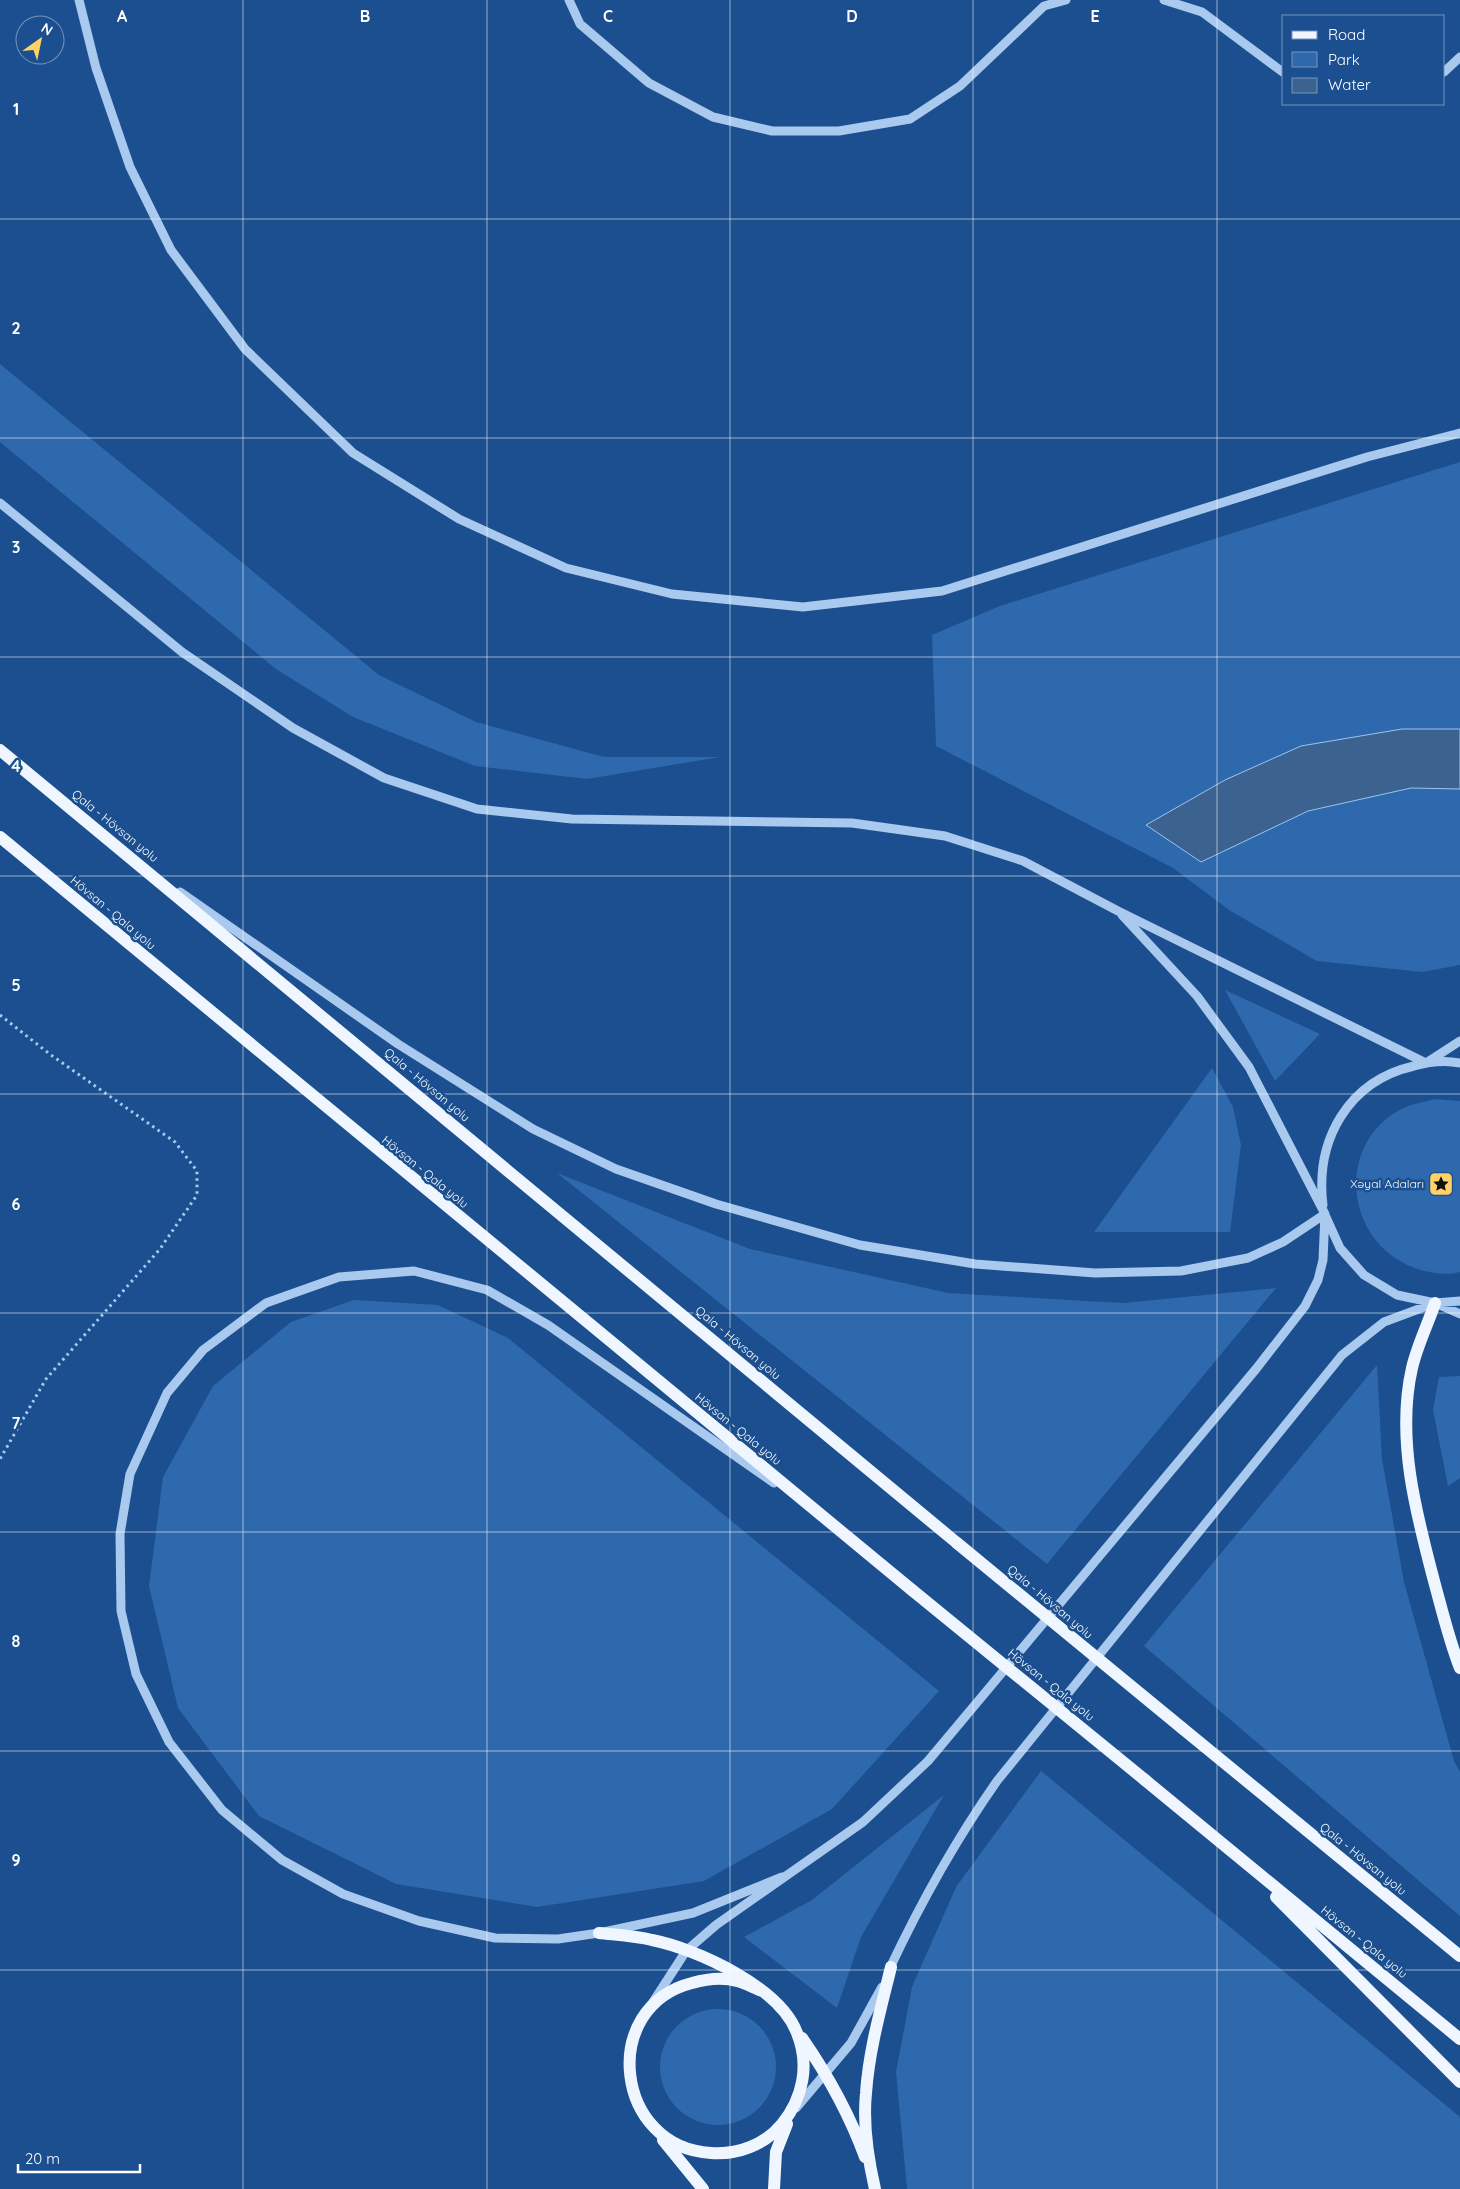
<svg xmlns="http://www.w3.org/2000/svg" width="1460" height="2189" viewBox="0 0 1460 2189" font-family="Quicksand,sans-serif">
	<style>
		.green { fill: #2e69ad }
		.water { fill: #3c6290; stroke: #9cc4f0 }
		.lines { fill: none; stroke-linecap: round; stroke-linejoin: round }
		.path { stroke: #a9c9ee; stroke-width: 3; stroke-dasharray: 2.5 4; stroke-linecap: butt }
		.minor { stroke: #a9c9ee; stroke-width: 9 }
		.major { stroke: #f0f6ff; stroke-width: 12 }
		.major-bridge { stroke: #f0f6ff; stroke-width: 12 }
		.grid { fill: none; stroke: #fff; stroke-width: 1; stroke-opacity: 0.55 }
		.labels { text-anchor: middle; stroke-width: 5; stroke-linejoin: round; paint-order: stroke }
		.street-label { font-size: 12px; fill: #fff; stroke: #1b4f8f }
		.poi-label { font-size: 12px; fill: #fff; stroke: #1b4f8f; text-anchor: end }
		.grid-label { font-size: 16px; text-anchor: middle; font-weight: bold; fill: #fff; stroke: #1b4f8f; stroke-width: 5; stroke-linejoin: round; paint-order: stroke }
	</style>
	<rect width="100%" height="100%" fill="#1b4f8f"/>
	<path class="green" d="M 0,364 L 379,675 L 476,722 L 604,757 L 720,757 L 587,779 L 475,766 L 353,717 L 276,669 L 0,442 Z
		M 1460,462 L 1460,965 L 1422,972 L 1317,961 L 1229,910 L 1173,868 L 936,746 L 932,635 L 1000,606 Z
		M 1225,990 L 1320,1034 L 1275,1081 Z
		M 1212,1068 L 1233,1107 L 1241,1145 L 1230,1232 L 1094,1232 Z
		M 1434,1099 L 1460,1101 L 1460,1272 C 1446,1276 1429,1273 1415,1268 C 1342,1242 1334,1137 1408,1106 C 1416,1103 1426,1102 1434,1099 Z
		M 557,1173 L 750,1249 L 948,1293 L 1123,1303 L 1276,1288 L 1047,1564 Z
		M 354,1300 L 438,1305 L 508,1338 L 939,1691 L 832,1809 L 704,1881 L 537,1907 L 396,1884 L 259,1816 L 178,1708 L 149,1586 L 163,1477 L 213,1386 L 291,1322 Z
		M 1377,1365 L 1382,1459 L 1404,1582 L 1454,1761 L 1460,1772 L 1460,1916 L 1144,1646 Z
		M 1460,1376 L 1460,1478 L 1448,1486 L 1433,1410 L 1439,1377 Z
		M 1041,1771 L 1460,2117 L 1460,2189 L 907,2189 L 896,2072 L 912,1987 L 956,1887 Z
		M 944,1795 L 861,1937 L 837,2008 L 744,1937 L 812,1900 Z
		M660 2067a58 58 0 1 1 116 0a58 58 0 1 1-116 0Z"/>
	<path class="water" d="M 1402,729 L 1460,729 L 1460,789 L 1411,788 L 1308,811 L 1201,862 L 1146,825 L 1225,780 L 1301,746 Z"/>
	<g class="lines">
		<path class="path" d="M 0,1015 L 51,1055 L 175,1142 L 197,1171 L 197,1195 L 160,1249 L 46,1379 L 0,1459"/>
		<path class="minor" d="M 79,0 L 96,68 L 130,167 L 171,250 L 245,349 L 353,453 L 459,519 L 566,568 L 672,594 L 803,607 L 942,591 L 1367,457 L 1460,433
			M 569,0 L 580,24 L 649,83 L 713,117 L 772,131 L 839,131 L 910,119 L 960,86 L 1044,6 L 1066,0
			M 1164,0 L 1202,12 L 1284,73
			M 1444,72 L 1460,57
			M 0,503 L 182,652 L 293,728 L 384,778 L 477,809 L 572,819 L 852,823 L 945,836 L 1023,861 L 1118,911 L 1426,1063 L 1460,1041
			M 180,892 L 398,1044 L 533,1129 L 616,1169 L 716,1204 L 860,1245 L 975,1264 L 1095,1273 L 1181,1271 L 1248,1258 L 1283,1242 L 1325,1214
			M 1323,1205 C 1315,1140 1348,1081 1414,1066 C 1428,1062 1446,1060 1460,1063
			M 1326,1217 L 1340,1248 L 1364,1275 L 1397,1295 L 1435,1303 L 1460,1301
			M 774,1483 L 548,1325 L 487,1290 L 414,1271 L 339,1277 L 266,1303 L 203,1350 L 167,1393 L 130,1474 L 120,1534 L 121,1611 L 136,1674 L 169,1742 L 222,1810 L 282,1860 L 343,1894 L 419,1921 L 495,1938 L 558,1939 L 599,1933 L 693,1913 L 782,1877
			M 889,1970 C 920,1904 955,1841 997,1781 L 1342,1355 L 1384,1322 L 1435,1303 L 1460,1314
			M 653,2002 L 686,1951 L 716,1925 L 863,1822 L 928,1761 L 1256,1369 L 1305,1306 L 1318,1280 L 1323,1260 L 1325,1214 L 1249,1067 L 1197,996 L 1122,915
			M 796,2108 L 851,2043 L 882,1987"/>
		<path class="major" d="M 0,750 L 957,1543
			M 0,837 L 912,1590
			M 1435,1303 C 1428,1324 1417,1346 1412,1368 C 1396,1438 1416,1513 1434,1581 C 1442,1610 1449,1640 1460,1668
			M 1182,1728 L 1460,1956
			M 1145,1780 L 1460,2039
			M 1276,1897 L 1460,2082
			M 599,1933 C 617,1935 635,1936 652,1940 C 697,1949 780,1987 797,2033 C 810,2065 803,2098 782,2124 C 765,2145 737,2155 711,2153 C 615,2148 598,2007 692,1983 C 706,1979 723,1977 737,1981 C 745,1983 754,1988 762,1991
			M 802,2038 C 829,2077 849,2113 865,2157
			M 663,2140 L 703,2189
			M 774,2189 L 776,2152 L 787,2124
			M 875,2189 C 868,2159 863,2123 866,2093 C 869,2050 881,2008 891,1967"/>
		<path class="major-bridge" d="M 957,1543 L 1182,1728
			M 912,1590 L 1145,1780"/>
	</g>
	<path class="grid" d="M 243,0 L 243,2189M 487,0 L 487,2189M 730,0 L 730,2189M 973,0 L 973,2189M 1217,0 L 1217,2189M 0,219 L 1460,219M 0,438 L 1460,438M 0,657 L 1460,657M 0,876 L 1460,876M 0,1094 L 1460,1094M 0,1313 L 1460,1313M 0,1532 L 1460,1532M 0,1751 L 1460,1751M 0,1970 L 1460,1970"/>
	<defs>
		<symbol id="sight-square" viewBox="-11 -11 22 22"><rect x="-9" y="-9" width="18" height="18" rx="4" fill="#ffd166" stroke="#1b4f8f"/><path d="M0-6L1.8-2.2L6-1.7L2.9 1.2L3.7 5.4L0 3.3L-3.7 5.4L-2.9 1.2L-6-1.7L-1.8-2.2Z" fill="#111"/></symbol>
	</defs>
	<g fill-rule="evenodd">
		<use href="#sight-square" x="1427" y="1170" width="28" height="28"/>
	</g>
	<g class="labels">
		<g class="street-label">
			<text transform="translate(115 826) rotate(39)" y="4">Qala - Hövsan yolu</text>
			<text transform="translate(113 913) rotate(40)" y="4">Hövsan - Qala yolu</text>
			<text transform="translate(427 1085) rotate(40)" y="4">Qala - Hövsan yolu</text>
			<text transform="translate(425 1172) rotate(39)" y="4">Hövsan - Qala yolu</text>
			<text transform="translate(738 1343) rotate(40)" y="4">Qala - Hövsan yolu</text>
			<text transform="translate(738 1429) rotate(39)" y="4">Hövsan - Qala yolu</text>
			<text transform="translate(1050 1602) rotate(40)" y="4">Qala - Hövsan yolu</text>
			<text transform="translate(1051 1685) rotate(39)" y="4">Hövsan - Qala yolu</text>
			<text transform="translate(1363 1859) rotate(39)" y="4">Qala - Hövsan yolu</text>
			<text transform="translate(1364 1942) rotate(39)" y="4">Hövsan - Qala yolu</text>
		</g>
		<g class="poi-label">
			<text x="1424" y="1188">Xəyal Adaları</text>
		</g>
	</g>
	<g class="grid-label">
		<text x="122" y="22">A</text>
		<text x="365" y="22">B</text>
		<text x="608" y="22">C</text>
		<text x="852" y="22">D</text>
		<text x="1095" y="22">E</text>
		<text x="16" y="115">1</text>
		<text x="16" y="334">2</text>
		<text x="16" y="553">3</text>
		<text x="16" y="772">4</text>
		<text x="16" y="991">5</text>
		<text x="16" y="1210">6</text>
		<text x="16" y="1429">7</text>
		<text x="16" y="1647">8</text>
		<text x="16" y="1866">9</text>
	</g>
	<rect x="1282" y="15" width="162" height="90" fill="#1b4f8f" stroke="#7695bc"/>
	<rect x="1292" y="31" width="25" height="8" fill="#f0f6ff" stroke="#7695bc"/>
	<text x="1328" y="40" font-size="15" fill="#ffffff">Road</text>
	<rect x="1292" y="52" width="25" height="15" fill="#2e69ad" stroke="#7695bc"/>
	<text x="1328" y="65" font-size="15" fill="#ffffff">Park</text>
	<rect x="1292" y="78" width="25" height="15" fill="#3c6290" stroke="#7695bc"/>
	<text x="1328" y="90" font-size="15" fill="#ffffff">Water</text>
	<g transform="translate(40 40) rotate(33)"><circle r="24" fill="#1b4f8f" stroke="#7695bc"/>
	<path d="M0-4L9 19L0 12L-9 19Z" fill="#ffd166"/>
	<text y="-8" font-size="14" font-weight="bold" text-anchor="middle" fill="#ffffff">N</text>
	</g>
	<path d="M18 2164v8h122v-8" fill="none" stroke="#ffffff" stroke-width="2.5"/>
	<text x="25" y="2164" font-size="15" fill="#ffffff" stroke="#1b4f8f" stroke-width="4" paint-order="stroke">20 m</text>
</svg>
